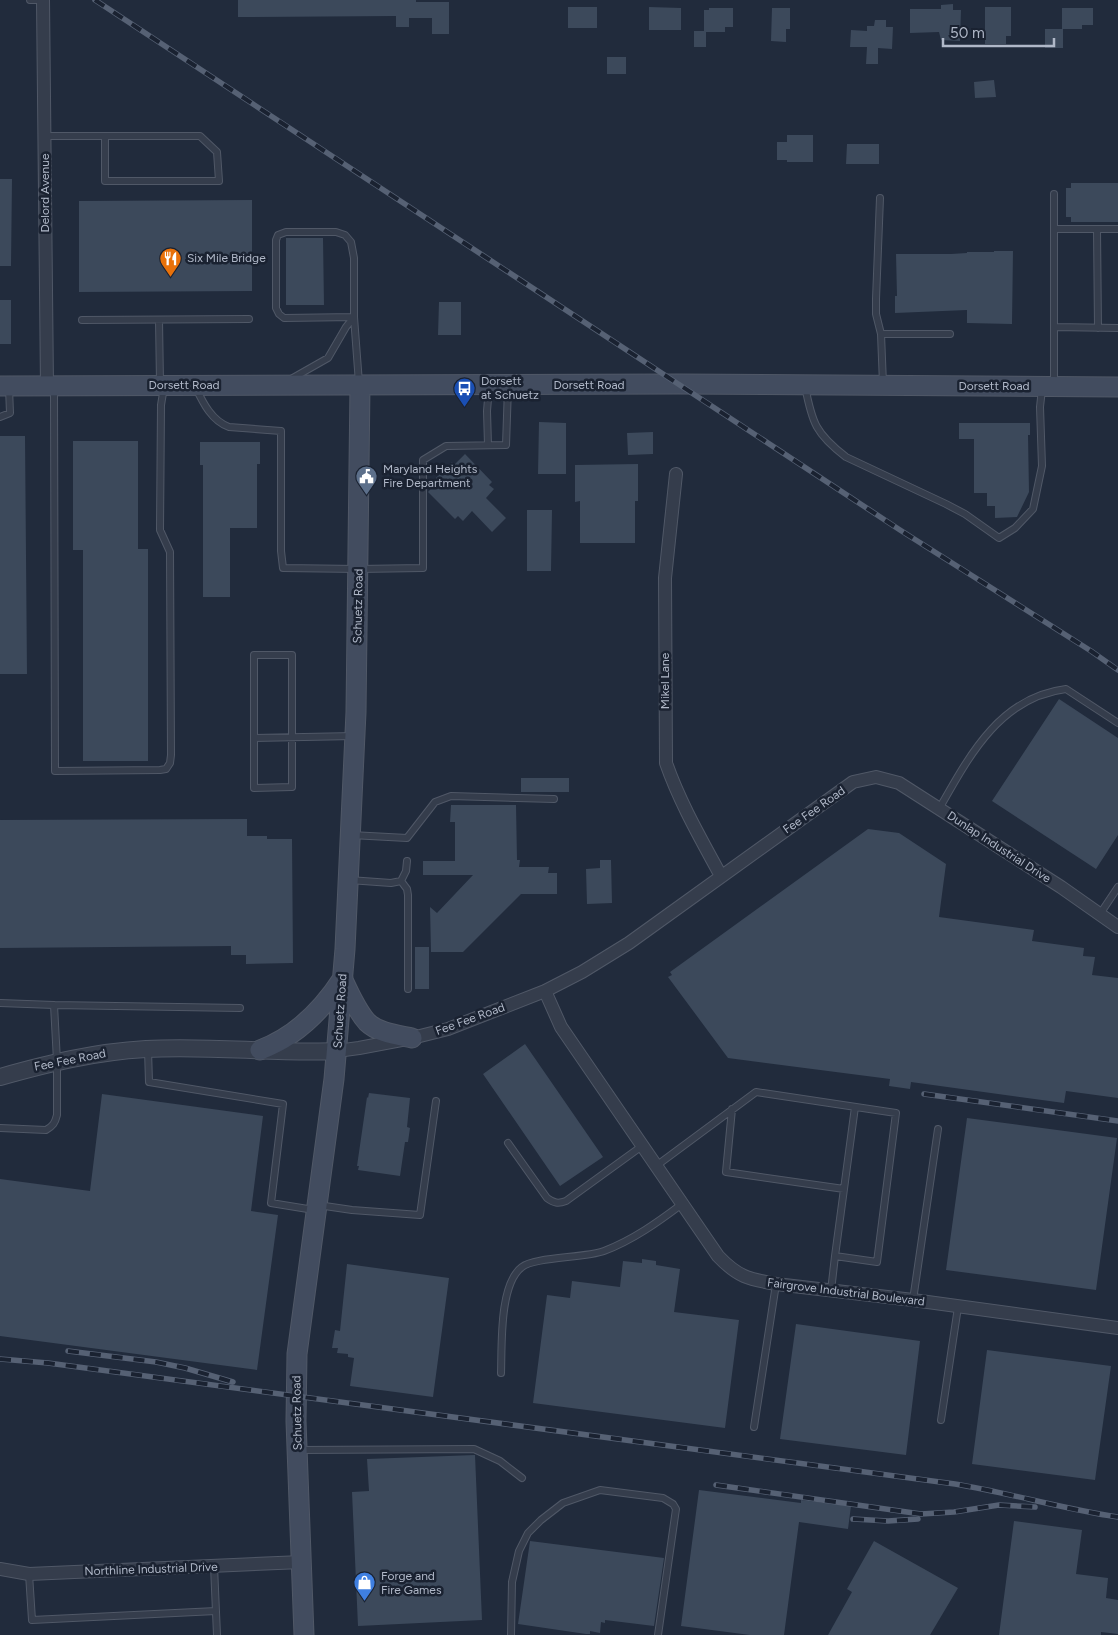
<svg xmlns="http://www.w3.org/2000/svg" width="1118" height="1635" viewBox="0 0 1118 1635" font-family="Figtree,sans-serif">
	<style>
		.building { fill: #3c495b }
		.lines { fill: none; stroke-linecap: round; stroke-linejoin: round }
		.service-casing { stroke: #505867; stroke-width: 8 }
		.minor-casing { stroke: #505867; stroke-width: 14 }
		.tertiary-casing { stroke: #505867; stroke-width: 18 }
		.secondary-casing { stroke: #505867; stroke-width: 21 }
		.service { stroke: #353d4c; stroke-width: 6 }
		.minor { stroke: #353d4c; stroke-width: 12 }
		.tertiary { stroke: #353d4c; stroke-width: 16 }
		.secondary { stroke: #424c5f; stroke-width: 19 }
		.rail-casing { stroke: #566174; stroke-width: 5.5 }
		.rail { stroke: #1a2231; stroke-width: 4; stroke-dasharray: 11; stroke-linecap: butt }
		.labels { text-anchor: middle; stroke-width: 5; stroke-linejoin: round; paint-order: stroke }
		.street-label { font-size: 12px; fill: #b0b8c8; stroke: #1a2231 }
		.poi-label { font-size: 12px; fill: #b0b8c8; stroke: #1a2231; text-anchor: start }
	</style>
	<rect width="100%" height="100%" fill="#212b3c"/>
	<path class="building" d="M 238,0 L 416,0 L 416,2 L 449,2 L 449,34 L 432,34 L 432,18 L 409,18 L 409,27 L 396,27 L 396,16 L 238,17 Z
		M 953,4 L 953,10 L 961,10 L 960,41 L 941,40 L 939,32 L 910,33 L 910,9 L 941,9 L 941,5 Z
		M 568,7 L 597,7 L 597,28 L 568,28 Z
		M 649,7 L 681,8 L 681,30 L 649,30 Z
		M 985,7 L 1011,7 L 1011,36 L 1006,36 L 1006,44 L 985,44 Z
		M 709,8 L 733,8 L 733,27 L 725,27 L 725,32 L 706,32 L 706,47 L 694,47 L 694,31 L 704,31 L 704,10 L 709,10 Z
		M 772,8 L 790,8 L 790,29 L 786,29 L 786,42 L 771,41 Z
		M 1062,8 L 1093,8 L 1093,25 L 1082,25 L 1082,29 L 1062,29 Z
		M 875,20 L 886,20 L 886,27 L 893,27 L 892,49 L 878,48 L 878,64 L 866,64 L 867,47 L 850,47 L 851,30 L 867,31 L 867,26 L 874,26 Z
		M 1045,29 L 1063,29 L 1063,48 L 1045,48 Z
		M 607,57 L 626,57 L 626,74 L 607,74 Z
		M 994,80 L 996,97 L 975,98 L 974,82 Z
		M 787,135 L 813,135 L 813,162 L 787,162 L 787,160 L 777,160 L 777,142 L 787,142 Z
		M 847,144 L 879,144 L 879,164 L 846,164 Z
		M 0,179 L 12,179 L 11,266 L 0,266 Z
		M 1071,183 L 1118,183 L 1118,222 L 1071,222 L 1071,217 L 1066,217 L 1066,188 L 1071,188 Z
		M 252,200 L 252,291 L 79,292 L 79,201 Z
		M 286,238 L 323,238 L 324,305 L 286,305 Z
		M 994,251 L 1013,251 L 1012,324 L 967,323 L 967,310 L 895,313 L 895,296 L 897,296 L 896,254 L 951,254 L 967,253 L 967,252 L 994,252 Z
		M 0,300 L 11,300 L 11,344 L 0,344 Z
		M 439,302 L 461,302 L 461,335 L 438,335 Z
		M 539,422 L 566,423 L 566,474 L 538,474 Z
		M 959,423 L 1030,423 L 1030,435 L 1028,435 L 1029,492 L 1017,517 L 995,518 L 995,506 L 987,506 L 987,493 L 974,493 L 974,439 L 959,439 Z
		M 653,432 L 653,454 L 628,455 L 627,433 Z
		M 0,436 L 25,436 L 27,674 L 0,674 Z
		M 73,441 L 138,441 L 138,549 L 148,549 L 148,761 L 83,761 L 83,550 L 73,550 Z
		M 200,442 L 260,442 L 260,464 L 257,464 L 257,528 L 230,528 L 230,597 L 203,597 L 203,465 L 200,465 Z
		M 465,454 L 492,482 L 489,485 L 494,489 L 486,498 L 506,518 L 492,532 L 472,511 L 463,521 L 458,516 L 455,519 L 428,492 L 438,481 L 436,478 L 452,462 L 454,465 Z
		M 638,464 L 638,501 L 635,501 L 635,543 L 580,543 L 580,501 L 575,502 L 575,465 Z
		M 527,510 L 552,510 L 551,571 L 527,571 Z
		M 1059,699 L 1118,738 L 1118,835 L 1096,869 L 992,801 Z
		M 521,778 L 569,778 L 569,792 L 521,792 Z
		M 451,805 L 516,805 L 517,860 L 520,860 L 519,867 L 549,867 L 548,873 L 557,873 L 557,894 L 521,894 L 463,952 L 431,952 L 430,907 L 437,913 L 473,875 L 423,875 L 423,861 L 455,861 L 455,822 L 450,822 Z
		M 247,819 L 247,836 L 267,836 L 267,839 L 292,839 L 293,963 L 246,964 L 246,955 L 231,955 L 231,946 L 0,948 L 0,820 Z
		M 868,829 L 899,833 L 946,864 L 939,917 L 1034,930 L 1032,941 L 1084,948 L 1083,956 L 1095,957 L 1092,975 L 1118,978 L 1118,1098 L 1066,1091 L 1064,1103 L 911,1082 L 910,1089 L 889,1086 L 890,1079 L 728,1058 L 668,977 L 672,975 L 670,972 Z
		M 600,860 L 611,860 L 612,903 L 587,904 L 586,869 L 600,868 Z
		M 415,947 L 429,947 L 429,989 L 415,989 Z
		M 525,1044 L 603,1157 L 560,1186 L 483,1074 Z
		M 369,1093 L 410,1098 L 407,1127 L 410,1128 L 408,1142 L 405,1142 L 400,1176 L 358,1170 L 359,1166 L 357,1166 L 367,1097 L 368,1098 Z
		M 102,1094 L 263,1116 L 251,1211 L 278,1215 L 257,1370 L 0,1336 L 0,1179 L 90,1191 Z
		M 967,1118 L 1117,1138 L 1096,1290 L 946,1270 Z
		M 642,1259 L 656,1261 L 656,1265 L 680,1269 L 674,1312 L 739,1320 L 725,1428 L 533,1403 L 547,1295 L 570,1298 L 572,1281 L 620,1287 L 623,1261 L 642,1263 Z
		M 347,1264 L 449,1278 L 433,1397 L 350,1386 L 354,1358 L 348,1357 L 348,1354 L 337,1353 L 338,1348 L 332,1348 L 335,1330 L 340,1331 Z
		M 796,1324 L 920,1341 L 906,1455 L 780,1439 Z
		M 987,1350 L 1111,1366 L 1095,1480 L 972,1464 Z
		M 475,1455 L 482,1620 L 358,1626 L 352,1492 L 369,1491 L 367,1459 Z
		M 699,1490 L 801,1503 L 801,1500 L 851,1506 L 848,1529 L 799,1522 L 784,1635 L 750,1635 L 681,1626 Z
		M 1014,1521 L 1082,1530 L 1076,1574 L 1108,1578 L 1106,1598 L 1118,1600 L 1118,1634 L 1101,1632 L 1101,1635 L 999,1635 Z
		M 530,1541 L 664,1558 L 654,1626 L 605,1620 L 605,1623 L 601,1622 L 600,1633 L 590,1631 L 590,1634 L 586,1634 L 518,1624 Z
		M 874,1541 L 958,1588 L 930,1635 L 828,1635 L 852,1592 L 847,1589 Z"/>
	<g class="lines">
		<defs>
			<path id="service" d="M 30,0 L 43,0
				M 45,136 C 97,136 148,136 200,136 L 217,152 L 219,181 L 105,181 L 105,136
				M 1054,194 L 1054,327
				M 880,198 L 876,299 L 876,314 L 881,334 L 883,384
				M 1054,229 L 1118,229
				M 1097,229 L 1098,328
				M 82,320 L 249,319
				M 159,320 L 160,383
				M 881,334 L 950,334
				M 291,379 L 328,358 L 346,327 L 354,317 L 354,258 L 351,242 L 345,235 L 336,232 L 286,232 L 278,235 L 276,240 L 276,308 L 279,314 L 284,318 L 354,317 L 359,383
				M 1054,385 L 1054,327 L 1118,328
				M 805,386 C 812,423 816,434 846,457 L 946,504 L 965,514 L 999,538 L 1015,528 L 1033,509 L 1042,466 L 1040,407 L 1042,389
				M 54,388 L 55,771 L 160,770 L 166,769 L 170,763 L 171,755 L 170,552 L 160,530 L 161,405 L 164,387
				M 196,388 C 203,403 212,421 229,427 L 281,431 L 281,551 L 283,568 L 358,569 L 423,568 L 423,460 L 446,446 L 506,445 L 508,387
				M 0,417 L 10,413 L 9,388
				M 488,445 L 487,411 L 489,387
				M 254,738 L 254,788 L 292,787 L 292,655 L 254,655 L 254,738 L 354,736
				M 939,809 C 969,756 1000,697 1066,689 L 1118,723
				M 351,835 L 407,838 L 435,802 L 451,796 L 554,799
				M 349,880 L 391,883 L 401,881 L 406,871 L 407,861
				M 401,881 L 407,889 L 408,895 L 408,989
				M 1100,914 L 1118,887
				M 0,1003 L 54,1005
				M 148,1050 L 149,1082 L 283,1104 L 271,1203 L 314,1210
				M 732,1109 L 726,1172 L 844,1189
				M 0,1128 L 46,1130 C 53,1126 55,1123 57,1115 L 57,1061 L 54,1005 L 240,1008
				M 508,1143 L 547,1198 C 554,1203 558,1204 566,1201 L 642,1146
				M 656,1166 L 756,1092 L 896,1113 L 877,1262 L 835,1256 L 831,1291
				M 318,1205 L 352,1210 L 420,1215 L 436,1101
				M 835,1256 L 855,1107
				M 913,1300 L 938,1129
				M 501,1373 C 502,1346 499,1284 522,1267 C 534,1257 585,1258 604,1251 C 633,1240 658,1222 682,1204
				M 941,1420 L 958,1307
				M 754,1427 L 776,1284
				M 299,1450 L 474,1449 L 500,1461 L 522,1478
				M 214,1566 L 217,1635
				M 29,1574 L 32,1620 L 216,1611
				M 511,1635 L 512,1582 L 519,1551 L 528,1533 L 541,1520 L 563,1503 L 600,1490 L 663,1498 L 673,1504 L 676,1509 L 658,1635"/>
			<path id="minor" d="M 43,0 L 47,386
				M 676,474 L 665,578 L 666,763 C 680,803 701,839 721,876
				M 545,991 L 561,1027 L 718,1256 C 738,1277 748,1279 776,1284 L 913,1300 L 1118,1328
				M 337,1051 L 359,1048 L 412,1038 L 448,1029 L 545,991 L 582,972 L 629,943 L 853,782 L 876,777 L 899,783 L 1061,887 L 1118,927
				M 0,1569 L 29,1574 L 302,1562"/>
			<path id="tertiary" d="M 0,1077 C 50,1063 94,1052 146,1049 C 210,1045 274,1054 337,1051"/>
			<path id="secondary" d="M 0,386 L 678,384 L 1118,387
				M 343,980 C 349,993 357,1011 367,1022 C 378,1033 398,1035 412,1038
				M 260,1050 C 295,1037 323,1009 343,978
				M 304,1635 L 296,1421 L 297,1354 L 334,1079 L 345,949 L 356,712 L 360,385"/>
		</defs>
		<use href="#service" class="service-casing"/>
		<use href="#minor" class="minor-casing"/>
		<use href="#tertiary" class="tertiary-casing"/>
		<use href="#secondary" class="secondary-casing"/>
		<use href="#service" class="service"/>
		<use href="#minor" class="minor"/>
		<use href="#tertiary" class="tertiary"/>
		<use href="#secondary" class="secondary"/>
		<defs>
			<path id="rail" d="M 95,0 L 900,530 L 1091,651 L 1118,670
				M 924,1094 L 1118,1121
				M 68,1351 L 156,1362 L 185,1368 L 233,1382
				M 0,1359 L 48,1363 L 955,1484 C 1010,1493 1063,1509 1118,1517
				M 716,1485 L 921,1514 L 954,1512 L 999,1505 L 1035,1507
				M 853,1519 L 888,1521 L 918,1519"/>
		</defs>
		<use href="#rail" class="rail-casing"/>
		<use href="#rail" class="rail"/>
	</g>
	<defs>
		<symbol id="restaurant-pin" viewBox="-11 -11 22 30"><path d="M0 17L-7.5 6A9.5 9.5 0 1 1 7.5 6Z" fill="#e8710a" stroke="#1a2231"/><path d="M-5-6h1v4h1v-4h1v4h1v-4h1v5L-1.5 .5V6h-2V.5L-5-1ZM5-6V6H3V1.5H1.5Q1.5-4 5-6Z" fill="#fff"/></symbol>
		<symbol id="bus-pin" viewBox="-11 -11 22 30"><path d="M0 17L-7.5 6A9.5 9.5 0 1 1 7.5 6Z" fill="#1a4fb4" stroke="#1a2231"/><path d="M-5-6H5V4H4V6H2V4H-2V6H-4V4H-5ZM-3.5-4V0h7V-4ZM-3.5 1.2v1.5H-2V1.2ZM2 1.2v1.5H3.5V1.2Z" fill="#fff"/></symbol>
		<symbol id="civic-pin" viewBox="-11 -11 22 30"><path d="M0 17L-7.5 6A9.5 9.5 0 1 1 7.5 6Z" fill="#5c6f8a" stroke="#1a2231"/><path d="M-.6-6.5H3V-4.5H.6V-3L4-1V1h2V6H-6V1h2V-1L-.6-3ZM-1.2 2.5V6h2.4V2.5Z" fill="#fff"/></symbol>
		<symbol id="shop-pin" viewBox="-11 -11 22 30"><path d="M0 17L-7.5 6A9.5 9.5 0 1 1 7.5 6Z" fill="#3f7fe0" stroke="#1a2231"/><path d="M-5-2.5h2.3a2.7 3.5 0 0 1 5.4 0H5L5.5 6h-11ZM-1.5-2.5h3a1.5 2.3 0 0 0-3 0Z" fill="#fff"/></symbol>
	</defs>
	<g fill-rule="evenodd">
		<use href="#restaurant-pin" x="158" y="246" width="25" height="34"/>
		<use href="#bus-pin" x="452" y="376" width="25" height="34"/>
		<use href="#civic-pin" x="354" y="464" width="25" height="34"/>
		<use href="#shop-pin" x="352" y="1570" width="25" height="34"/>
	</g>
	<g class="labels">
		<g class="street-label">
			<text transform="translate(45 193) rotate(-90)" y="4">Delord Avenue</text>
			<text x="184" y="389">Dorsett Road</text>
			<text x="589" y="389">Dorsett Road</text>
			<text x="994" y="390">Dorsett Road</text>
			<text transform="translate(358 606) rotate(-89)" y="4">Schuetz Road</text>
			<text transform="translate(665 681) rotate(-90)" y="4">Mikel Lane</text>
			<text transform="translate(814 810) rotate(-35)" y="4">Fee Fee Road</text>
			<text transform="translate(999 847) rotate(33)" y="4">Dunlap Industrial Drive</text>
			<text transform="translate(340 1011) rotate(-86)" y="4">Schuetz Road</text>
			<text transform="translate(470 1019) rotate(-20)" y="4">Fee Fee Road</text>
			<text transform="translate(70 1060) rotate(-11)" y="4">Fee Fee Road</text>
			<text transform="translate(846 1292) rotate(7)" y="4">Fairgrove Industrial Boulevard</text>
			<text transform="translate(297 1413) rotate(-91)" y="4">Schuetz Road</text>
			<text transform="translate(151 1569) rotate(-2)" y="4">Northline Industrial Drive</text>
		</g>
		<g class="poi-label">
			<text x="187" y="262">Six Mile Bridge</text>
			<text x="481" y="385">Dorsett<tspan x="481" dy="14">at Schuetz</tspan></text>
			<text x="383" y="473">Maryland Heights<tspan x="383" dy="14">Fire Department</tspan></text>
			<text x="381" y="1580">Forge and<tspan x="381" dy="14">Fire Games</tspan></text>
		</g>
	</g>
	<path d="M943 38v8h111v-8" fill="none" stroke="#b0b8c8" stroke-width="2.5"/>
	<text x="950" y="38" font-size="15" fill="#b0b8c8" stroke="#1a2231" stroke-width="4" paint-order="stroke">50 m</text>
</svg>
